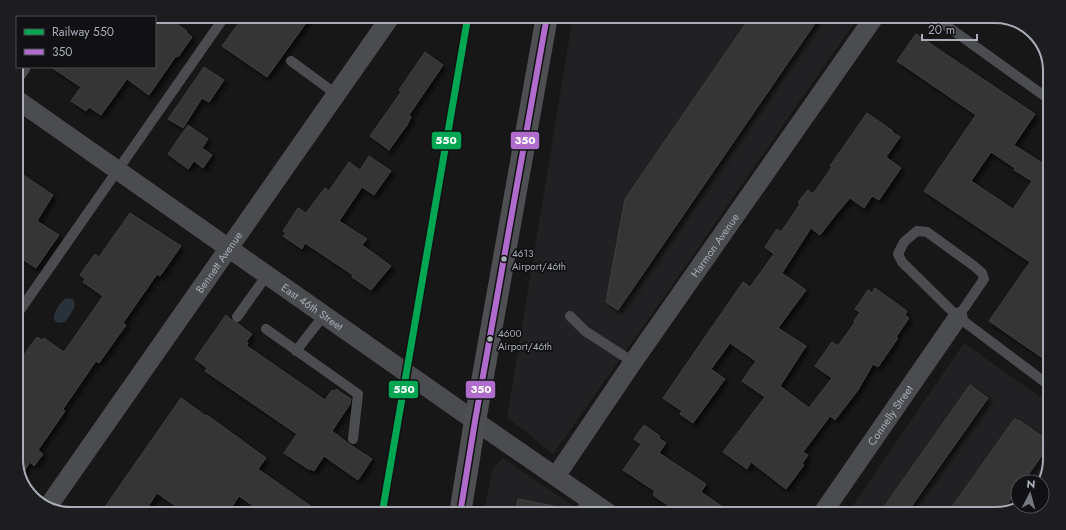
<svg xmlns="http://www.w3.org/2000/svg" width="1066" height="530" viewBox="0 0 1066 530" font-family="Jost,sans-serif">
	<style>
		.built { fill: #212123 }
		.water { fill: #2a3239 }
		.building { fill: #353536; stroke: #3f4043; fill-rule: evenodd; filter: url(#shadow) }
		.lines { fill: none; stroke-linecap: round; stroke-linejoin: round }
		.lane { stroke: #4b4c50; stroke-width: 10 }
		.street { stroke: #4b4c50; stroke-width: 19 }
		.primary { stroke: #4d4f52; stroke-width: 22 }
		.bus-1-casing { stroke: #111113; stroke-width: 9 }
		.bus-1 { stroke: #b06ccc; stroke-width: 6 }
		.rail-1-casing { stroke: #111113; stroke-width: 10 }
		.rail-1 { stroke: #00a651; stroke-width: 7 }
		.bus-dot { fill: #a8adb8; stroke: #111113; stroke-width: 1.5 }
		.labels { text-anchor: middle; stroke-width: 3.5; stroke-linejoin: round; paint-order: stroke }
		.bus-label { font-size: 10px; fill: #a8adb8; stroke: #111113; text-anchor: start }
		.street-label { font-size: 11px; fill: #a8adb8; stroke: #111113 }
		.rim { fill: none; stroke: #a8adb8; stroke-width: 2 }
		.line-badge { stroke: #111113; stroke-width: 1.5 }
		.badge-label { font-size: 11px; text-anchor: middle; font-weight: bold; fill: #fff }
	</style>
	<defs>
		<filter id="shadow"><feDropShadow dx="3.5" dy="3.5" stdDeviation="2" flood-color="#0009"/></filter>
	</defs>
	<rect width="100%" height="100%" fill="#171717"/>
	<path class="built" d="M 573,16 L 859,16 L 664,297 L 553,454 L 507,417 Z
		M 964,343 L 1050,404 L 1050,459 L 1046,478 L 1042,483 L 1018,482 L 1018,506 L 1021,506 L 995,514 L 847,514 Z
		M 503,458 L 585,514 L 484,514 L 492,469 Z"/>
	<path class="water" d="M 66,298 L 73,299 C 78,307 69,316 65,322 C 44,327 58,303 66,298 Z
		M 152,507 L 163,514 L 146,514 Z"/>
	<path class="building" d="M 155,16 L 160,16 L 171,24 L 173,21 L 187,31 L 186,32 L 192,37 L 178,57 L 176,56 L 149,95 L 127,79 L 101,115 L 89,107 L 86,111 L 71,101 L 81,87 L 51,67 L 155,67 Z
		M 244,16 L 311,16 L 267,77 L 222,46 Z
		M 751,16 L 820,16 L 618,310 L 606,302 L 625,199 Z
		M 916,34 L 1035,114 L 1014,145 L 1050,168 L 1050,363 L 989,321 L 1030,262 L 924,191 L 976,115 L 897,61 ZM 991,152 L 1015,168 L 1014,170 L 1032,181 L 1013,209 L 971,181 Z
		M 425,52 L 443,65 L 409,115 L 411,117 L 407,125 L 389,150 L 370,136 L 401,92 L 399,90 Z
		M 204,67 L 224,80 L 209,102 L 202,98 L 183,128 L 168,119 Z
		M 867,113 L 893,131 L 892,132 L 900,137 L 886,157 L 901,168 L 879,200 L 872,196 L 864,208 L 850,198 L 837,213 L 820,235 L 811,228 L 782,273 L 806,290 L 778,328 L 806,346 L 780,386 L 809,408 L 832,378 L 815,366 L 832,342 L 838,346 L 855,322 L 854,321 L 860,312 L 855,309 L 868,290 L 872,293 L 875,288 L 907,311 L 905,315 L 909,318 L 896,337 L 898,338 L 878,367 L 873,364 L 858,390 L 835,420 L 830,416 L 803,452 L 808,455 L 802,464 L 804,465 L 786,489 L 751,462 L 747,469 L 723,452 L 765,397 L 742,381 L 756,361 L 730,343 L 711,369 L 725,379 L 693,423 L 680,414 L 682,411 L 663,398 L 743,282 L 750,287 L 774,254 L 765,247 L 777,229 L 781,232 L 800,204 L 798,202 L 808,190 L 813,194 L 832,167 L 830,166 Z
		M 188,125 L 208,139 L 202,148 L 212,155 L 203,168 L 194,161 L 188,169 L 168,154 Z
		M 369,156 L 391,171 L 374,195 L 362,187 L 339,221 L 367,239 L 362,245 L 391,266 L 371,290 L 352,277 L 353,275 L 305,243 L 302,249 L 283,236 L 286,233 L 283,231 L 298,208 L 306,213 L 325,188 L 329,191 L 349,162 L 360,170 Z
		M 16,170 L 53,195 L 37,221 L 59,235 L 36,268 L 16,255 Z
		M 130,213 L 181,246 L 160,276 L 157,274 L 123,323 L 126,325 L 99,363 L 96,361 L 63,409 L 65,411 L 38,450 L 43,454 L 34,466 L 30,462 L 21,476 L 16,462 L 16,366 L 37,337 L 42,340 L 44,338 L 64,352 L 103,296 L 83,282 L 85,279 L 80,275 L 95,254 L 99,257 Z
		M 226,315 L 234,322 L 237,323 L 252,334 L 246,342 L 248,343 L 247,346 L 325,400 L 332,390 L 334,391 L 336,389 L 351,399 L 350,404 L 332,431 L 349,444 L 372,459 L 358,480 L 324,456 L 314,471 L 311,469 L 310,470 L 284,453 L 297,434 L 205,371 L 207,368 L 195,359 Z
		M 970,385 L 988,398 L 906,514 L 879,514 Z
		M 181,398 L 206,416 L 207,415 L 266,458 L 258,469 L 322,514 L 265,514 L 239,496 L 227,514 L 187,514 L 157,493 L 143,514 L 100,514 Z
		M 1015,418 L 1018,421 L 1019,420 L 1050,442 L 1050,444 L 1023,482 L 1018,482 L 1018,489 L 1002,512 L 995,514 L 947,514 Z
		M 644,425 L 660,436 L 659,438 L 666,443 L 659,453 L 706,484 L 701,492 L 733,514 L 680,514 L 653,495 L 655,491 L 623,470 L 641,444 L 634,439 Z
		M 518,499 L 559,507 L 558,514 L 515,514 Z"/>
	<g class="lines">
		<path class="lane" d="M 933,16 L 1050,100
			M 1013,20 L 1036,36
			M 291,61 L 336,94
			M 16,316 L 225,16
			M 570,316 L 585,331 L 633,362
			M 237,317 L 267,275
			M 958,317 L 984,279 L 982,273 L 974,266 L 927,232 L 917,231 L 904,242 L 898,254 L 902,262 L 958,317 L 1050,386
			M 266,329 L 358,394 L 353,439
			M 296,351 L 324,315
			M 578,514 L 589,499"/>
		<g class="street">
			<path d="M 16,74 L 21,67"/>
			<path id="s1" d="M 16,99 L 475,421 L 610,514"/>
			<path id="s2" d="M 556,476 L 633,362 L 875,16"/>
			<path id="s3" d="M 47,508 L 391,16"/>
			<path id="s4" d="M 822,514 L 958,317"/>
		</g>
		<path class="primary" d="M 460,514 L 475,421 L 547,16"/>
		<defs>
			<path id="bus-1" d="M 460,514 L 475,421 L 547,16"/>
		</defs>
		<use href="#bus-1" class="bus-1-casing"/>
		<use href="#bus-1" class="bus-1"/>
		<defs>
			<path id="rail-1" d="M 382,514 L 468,16"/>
		</defs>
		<use href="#rail-1" class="rail-1-casing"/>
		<use href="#rail-1" class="rail-1"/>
	</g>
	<g class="bus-dot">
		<circle cx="504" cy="259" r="3.5"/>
		<circle cx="490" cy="339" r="3.5"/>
	</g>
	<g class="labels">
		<g class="bus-label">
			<text x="512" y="257">4613<tspan x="512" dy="13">Airport/46th</tspan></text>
			<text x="498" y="337">4600<tspan x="498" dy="13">Airport/46th</tspan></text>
		</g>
		<g class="street-label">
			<text dy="4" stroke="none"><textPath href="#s2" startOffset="280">Harmon Avenue</textPath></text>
			<text dy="4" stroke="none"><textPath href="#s3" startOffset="300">Bennett Avenue</textPath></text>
			<text dy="4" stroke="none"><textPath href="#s1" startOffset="362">East 46th Street</textPath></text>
			<text dy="4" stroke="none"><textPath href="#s4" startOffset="120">Connelly Street</textPath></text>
		</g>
	</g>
	<path d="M0 0H1066V530H0ZM71 23H995A48 48 0 0 1 1043 71V459A48 48 0 0 1 995 507H71A48 48 0 0 1 23 459V71A48 48 0 0 1 71 23Z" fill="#1d1d20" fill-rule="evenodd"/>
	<path class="rim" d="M71 23H995A48 48 0 0 1 1043 71V459A48 48 0 0 1 995 507H71A48 48 0 0 1 23 459V71A48 48 0 0 1 71 23Z"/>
	<g class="line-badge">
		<rect x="510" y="131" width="30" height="19" rx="4" fill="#b06ccc"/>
		<rect x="431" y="131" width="31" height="19" rx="4" fill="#00a651"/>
		<rect x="465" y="380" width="31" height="19" rx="4" fill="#b06ccc"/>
		<rect x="388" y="380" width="31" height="19" rx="4" fill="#00a651"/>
	</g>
	<g class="badge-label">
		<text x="525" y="144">350</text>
		<text x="446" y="144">550</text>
		<text x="481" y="393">350</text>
		<text x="404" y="393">550</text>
	</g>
	<rect x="16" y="16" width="140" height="52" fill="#111113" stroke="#4d4f55"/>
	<rect x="24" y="29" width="20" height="6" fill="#00a651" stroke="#4d4f55"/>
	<text x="52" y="36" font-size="12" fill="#a8adb8">Railway 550</text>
	<rect x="24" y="49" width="20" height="6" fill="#b06ccc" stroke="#4d4f55"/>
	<text x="52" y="56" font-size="12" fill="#a8adb8">350</text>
	<g transform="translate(1030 494) rotate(6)"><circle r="19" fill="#111113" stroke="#4d4f55"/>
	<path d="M0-3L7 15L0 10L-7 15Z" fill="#757880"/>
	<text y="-6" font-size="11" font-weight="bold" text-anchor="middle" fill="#a8adb8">N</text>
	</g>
	<path d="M922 34v6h55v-6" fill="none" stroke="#a8adb8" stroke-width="2"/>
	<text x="928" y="34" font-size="12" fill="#a8adb8" stroke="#111113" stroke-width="3" paint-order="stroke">20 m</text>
</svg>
